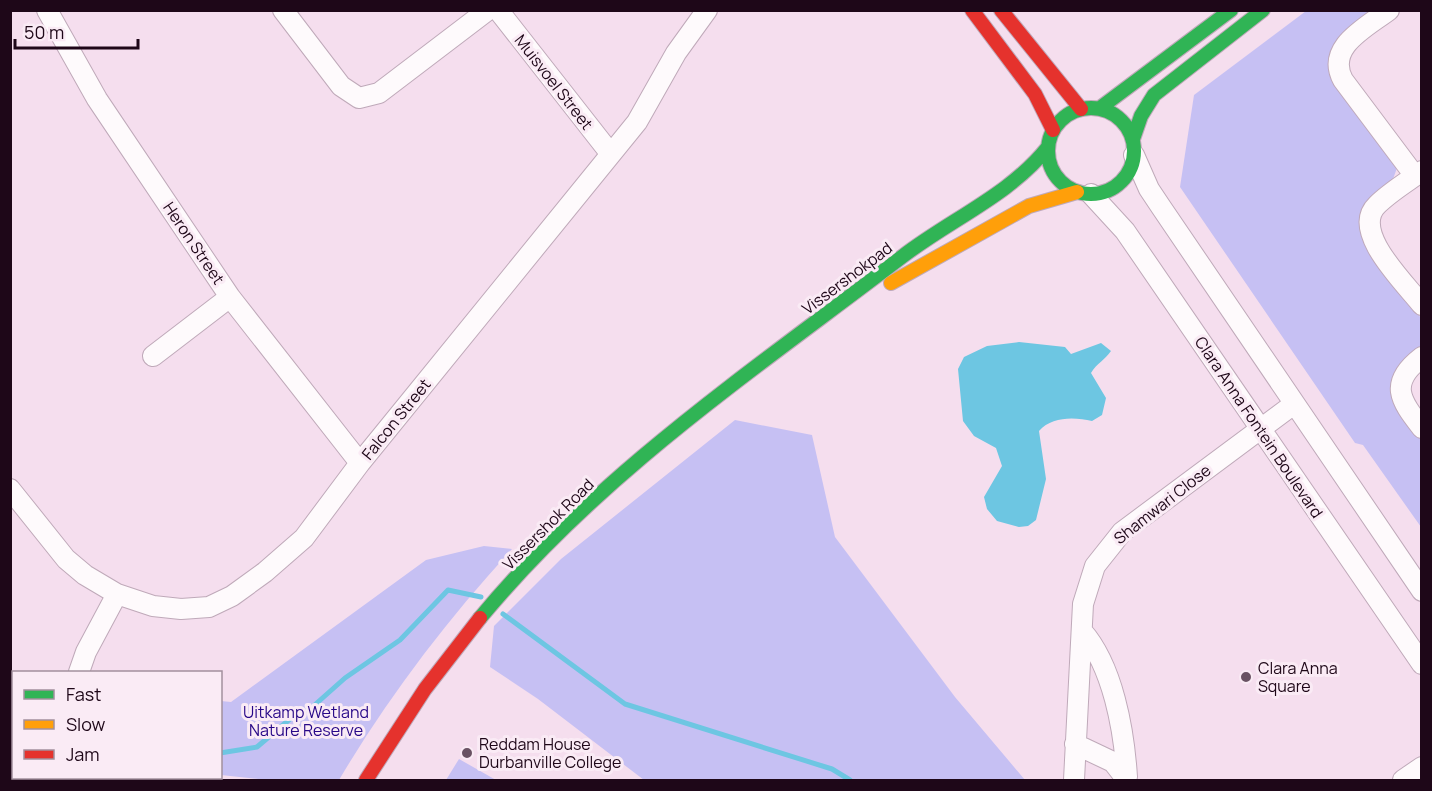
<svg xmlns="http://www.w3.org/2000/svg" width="1432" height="791" viewBox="0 0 1432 791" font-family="Manrope,sans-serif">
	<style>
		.green { fill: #c6c0f3 }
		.water { fill: #6dc6e2 }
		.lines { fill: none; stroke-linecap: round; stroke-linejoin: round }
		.stream { stroke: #6dc6e2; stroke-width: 5 }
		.street-casing { stroke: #bfa9b9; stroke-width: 22 }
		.fast-casing { stroke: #bfa9b9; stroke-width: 16 }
		.slow-casing { stroke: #bfa9b9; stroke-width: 16 }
		.jam-casing { stroke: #bfa9b9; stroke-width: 16 }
		.street { stroke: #fefafc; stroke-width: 20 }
		.fast { stroke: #30b455; stroke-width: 14 }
		.slow { stroke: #ff9f0a; stroke-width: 14 }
		.jam { stroke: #e5322d; stroke-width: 14 }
		.poi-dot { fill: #695263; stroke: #faebf5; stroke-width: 2 }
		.labels { text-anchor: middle; stroke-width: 6; stroke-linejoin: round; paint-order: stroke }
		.street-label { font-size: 16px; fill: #1e0718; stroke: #faebf5 }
		.poi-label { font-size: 16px; fill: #1e0718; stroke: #faebf5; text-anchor: start }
		.park-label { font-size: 16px; fill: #270787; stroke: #faebf5 }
	</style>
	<rect width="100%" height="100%" fill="#f5deee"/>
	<path class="green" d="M 1306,11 L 1377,11 L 1334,49 L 1397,168 L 1368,248 L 1421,318 L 1421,347 L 1400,365 L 1391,384 L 1395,404 L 1421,440 L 1421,527 L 1363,445 L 1355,443 L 1180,187 L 1194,95 Z
		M 735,420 L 812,435 L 835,537 L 955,697 L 1025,780 L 644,780 L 538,699 L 490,667 L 494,626 L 561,559 Z
		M 484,546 L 512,549 C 447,620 388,697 339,780 L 268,780 L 221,775 L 221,701 L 231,702 L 426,560 Z
		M 10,675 L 14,676 L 13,751 L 10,750 Z
		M 459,759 L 496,780 L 446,780 Z"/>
	<path class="water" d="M 1019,342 L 1065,347 L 1071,354 L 1101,343 L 1111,351 C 1105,360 1097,363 1091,373 L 1106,398 L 1102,415 L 1092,421 C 1075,417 1052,416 1039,431 L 1046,479 L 1036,520 L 1028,526 L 1019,527 L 997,521 L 987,509 L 984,497 L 1002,466 L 996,448 L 974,436 L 963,421 L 958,369 L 964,357 L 987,346 Z"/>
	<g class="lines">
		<path class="stream" d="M 503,614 L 625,704 L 832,769 L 850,780
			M 220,753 L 257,747 L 297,713 L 309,710 L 345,678 L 400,640 L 448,590 L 481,597"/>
		<defs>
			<path id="street" d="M 47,10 L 97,99 L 230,297 L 360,463
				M 283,10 L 341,86 L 359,98 L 379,93 L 488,10
				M 498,10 L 610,153
				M 1389,10 C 1367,27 1325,47 1343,80 L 1415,176
				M 1134,155 L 1149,189 L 1161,207 L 1422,591
				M 1422,171 C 1407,182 1390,192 1377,205 C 1350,231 1405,283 1422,305
				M 1091,194 L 1125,231 L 1422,664
				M 153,356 L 230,297
				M 1422,357 C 1388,383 1400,400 1422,428
				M 10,489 L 66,559 L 85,575 L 117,594 L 153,606 L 181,609 L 209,607 L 232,596 L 265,572 L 304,538 L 360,463 L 637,122 L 676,53 L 707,10
				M 1082,631 C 1113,666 1124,730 1127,777
				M 79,672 L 86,652 L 117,594
				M 1075,744 L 1113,762 L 1127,780
				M 60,780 L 60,778
				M 1074,780 L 1083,604 L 1095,566 L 1122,532 L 1294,404
				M 1403,780 L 1422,767"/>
			<path id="fast" d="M 1100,108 L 1231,10
				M1048 151a43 43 0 1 1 86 0a43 43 0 1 1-86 0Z
				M 1133,139 L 1141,116 L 1154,95 L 1263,10
				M 480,618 C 601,472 754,370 903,256 C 951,219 1010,195 1048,147"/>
			<path id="slow" d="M 891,283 L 1029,206 L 1077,192"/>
			<path id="jam" d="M 972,10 L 1035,94 L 1053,130
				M 1001,10 L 1081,109
				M 366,780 L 425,689 L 480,618"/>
		</defs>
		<use href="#street" class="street-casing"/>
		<use href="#fast" class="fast-casing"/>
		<use href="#slow" class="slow-casing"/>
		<use href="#jam" class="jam-casing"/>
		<use href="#street" class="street"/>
		<use href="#fast" class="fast"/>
		<use href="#slow" class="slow"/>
		<use href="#jam" class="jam"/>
	</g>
	<g class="poi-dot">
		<circle cx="1246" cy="677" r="6"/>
		<circle cx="467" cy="753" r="6"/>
	</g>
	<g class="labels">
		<g class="street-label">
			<text transform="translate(554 82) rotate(52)" y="6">Muisvoel Street</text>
			<text transform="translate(194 243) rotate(56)" y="6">Heron Street</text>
			<text transform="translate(847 278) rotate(-37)" y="6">Vissershokpad</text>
			<text transform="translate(396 419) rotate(-51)" y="6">Falcon Street</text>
			<text transform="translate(1259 427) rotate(56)" y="6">Clara Anna Fontein Boulevard</text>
			<text transform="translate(1162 504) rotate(-38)" y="6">Shamwari Close</text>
			<text transform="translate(548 524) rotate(-45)" y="6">Vissershok Road</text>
		</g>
		<g class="poi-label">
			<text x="1258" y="674">Clara Anna<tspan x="1258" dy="18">Square</tspan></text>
			<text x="479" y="750">Reddam House<tspan x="479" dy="18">Durbanville College</tspan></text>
		</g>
		<g class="park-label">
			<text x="306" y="718">Uitkamp Wetland<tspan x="306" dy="18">Nature Reserve</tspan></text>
		</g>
	</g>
	<rect width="1432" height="791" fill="none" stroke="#1e0718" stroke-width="24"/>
	<rect x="12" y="671" width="210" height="108" fill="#faebf5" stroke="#a2909d" stroke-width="1.5"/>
	<rect x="24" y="690" width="30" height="9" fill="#30b455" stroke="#a2909d" stroke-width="1.5"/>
	<text x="66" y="701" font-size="18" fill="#1e0718">Fast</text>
	<rect x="24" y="720" width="30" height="9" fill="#ff9f0a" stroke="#a2909d" stroke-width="1.5"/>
	<text x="66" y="731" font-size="18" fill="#1e0718">Slow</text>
	<rect x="24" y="750" width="30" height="9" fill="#e5322d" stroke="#a2909d" stroke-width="1.5"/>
	<text x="66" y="761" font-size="18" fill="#1e0718">Jam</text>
	<path d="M15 39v9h123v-9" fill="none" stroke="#1e0718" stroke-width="3"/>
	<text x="24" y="39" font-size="18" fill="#1e0718" stroke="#faebf5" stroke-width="4.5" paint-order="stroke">50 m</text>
</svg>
